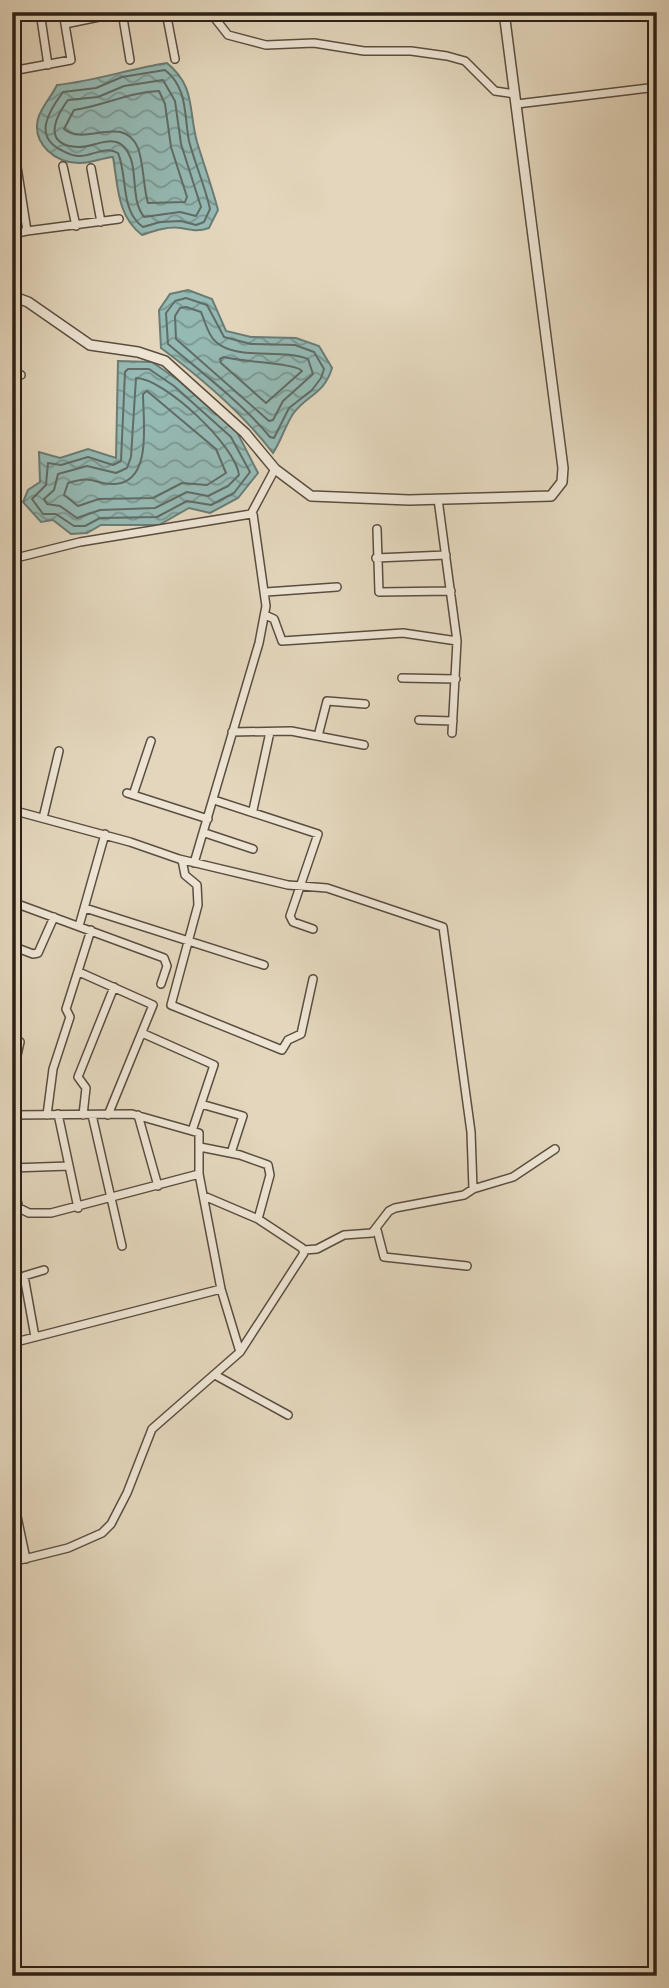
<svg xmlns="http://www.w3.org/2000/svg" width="669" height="1988" viewBox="0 0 669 1988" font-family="Alegreya,serif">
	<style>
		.water { fill: url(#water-waves); stroke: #6b7c75; stroke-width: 2 }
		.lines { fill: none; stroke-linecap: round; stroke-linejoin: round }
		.shore { stroke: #606c65; stroke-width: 2 }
		.minor-casing { stroke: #5a4e40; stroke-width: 10 }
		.tertiary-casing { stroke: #5a4e40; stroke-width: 12 }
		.minor { stroke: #ede4d3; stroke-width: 7 }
		.tertiary { stroke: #ede4d3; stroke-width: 9 }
		.rail-casing { stroke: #2c2017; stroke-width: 5 }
		.rail { stroke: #ede4d3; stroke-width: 2.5; stroke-dasharray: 8; stroke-linecap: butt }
	</style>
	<defs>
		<pattern id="water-waves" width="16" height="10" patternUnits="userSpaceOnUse" patternTransform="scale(1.75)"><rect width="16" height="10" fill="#95b9b3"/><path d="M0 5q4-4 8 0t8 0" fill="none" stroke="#7a9691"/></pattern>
	</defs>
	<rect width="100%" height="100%" fill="#e3d6bc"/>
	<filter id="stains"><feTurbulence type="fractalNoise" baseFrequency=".00286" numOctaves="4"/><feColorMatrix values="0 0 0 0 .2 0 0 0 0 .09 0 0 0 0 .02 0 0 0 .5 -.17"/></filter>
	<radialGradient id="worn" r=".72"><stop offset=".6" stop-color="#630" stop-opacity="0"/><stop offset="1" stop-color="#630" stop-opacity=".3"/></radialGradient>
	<path class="water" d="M 167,63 C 196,87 188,109 197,142 C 204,165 212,187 218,210 L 209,228 C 197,232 193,230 181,228 C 168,226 154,231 142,235 C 117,216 118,186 113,157 C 102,158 91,163 81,163 C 56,164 32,144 38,119 C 41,107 52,96 57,85 C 95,81 129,69 167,63 Z
		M 188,290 L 212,299 L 226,331 L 251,337 L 296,338 L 319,346 L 332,368 C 324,395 306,395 293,414 C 285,426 281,441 273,453 C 244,415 200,377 161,348 L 159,310 L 170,294 Z
		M 118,361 L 152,362 L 178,380 L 237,432 L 258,473 L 238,498 L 210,513 L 189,508 L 159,525 L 101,525 L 87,533 L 71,534 L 53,520 L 41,522 L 23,502 L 28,490 L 40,482 L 39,452 L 60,458 L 88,449 L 116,458 Z"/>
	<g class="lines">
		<path class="shore" d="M 165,70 C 188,88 184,115 189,141 C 195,164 205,186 210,209 L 204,222 L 196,225 L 181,221 L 160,222 L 143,227 C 120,211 128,177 118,153 C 106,146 94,155 81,156 C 74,157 67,153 61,150 C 33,136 49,111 63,92 L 96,88 L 122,77 Z
			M 163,80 L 175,101 L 181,144 L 201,207 L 196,216 L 180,212 L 144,217 C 129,198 140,166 125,148 C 113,133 93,148 78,147 C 43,145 54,119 68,100 L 98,97 L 124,86 Z
			M 159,91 L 165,104 L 171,147 L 187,197 L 185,202 L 148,203 C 143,186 144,165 138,148 C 123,113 85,147 64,129 L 74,110 C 103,106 129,92 159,91 Z
			M 186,298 L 207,305 L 224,337 L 251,344 L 295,345 L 314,352 L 324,369 L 321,378 L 312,390 L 289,408 L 274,438 L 270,437 C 244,405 200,371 168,344 L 166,313 L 175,301 Z
			M 186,307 L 201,312 C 205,321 208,336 216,342 C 237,361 282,348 308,359 L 313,374 L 283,401 L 273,420 L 269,421 L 176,339 L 175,316 L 180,308 Z
			M 224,357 C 241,362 296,363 302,371 L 266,403 L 221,363 L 220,359 Z
			M 128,369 L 149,369 L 174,386 L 231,437 L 250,472 L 234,493 L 211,505 L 187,501 L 157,517 L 100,518 L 85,526 L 74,526 L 56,514 L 43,514 L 32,499 L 46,485 L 48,463 L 61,465 L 88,457 L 113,465 L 121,461 L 125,372 Z
			M 136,378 C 164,378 236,446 239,475 L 228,486 L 208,496 L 187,492 L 155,508 L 100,510 L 77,518 L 60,506 L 47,504 L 44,499 L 54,490 L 58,474 L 87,466 L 116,473 L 127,468 L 131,457 Z
			M 147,391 L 216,449 L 226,473 L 207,485 L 182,483 L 153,498 L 99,499 L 78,506 L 64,495 L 68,483 C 96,474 93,485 115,484 C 153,482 143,420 143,394 Z"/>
		<defs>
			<path id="minor" d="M 40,12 L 48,65
				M 122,12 L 130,60
				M 166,12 L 175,59
				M 210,12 L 228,35 L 266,45 L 314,43 L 364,51 L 411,51 L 447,56 L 465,61 L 495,91 L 515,94
				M 65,24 L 123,12
				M 12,71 L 71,60 L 63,12
				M 517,104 L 657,87
				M 12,135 L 27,231 L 119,219
				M 63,166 L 76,226
				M 91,168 L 101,222
				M 12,234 L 27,231
				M 12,375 L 21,375
				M 438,499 L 457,641 L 452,733
				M 377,529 L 379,592 L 451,591
				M 376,558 L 446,555
				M 12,559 L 80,542 L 251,514 L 275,469
				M 266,592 L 337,587
				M 12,610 L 17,670
				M 265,615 L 274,619 L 282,641 L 403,633 L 457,641
				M 402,678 L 456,679
				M 419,720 L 453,721
				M 232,732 L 291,731 L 364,745
				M 318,736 L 327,701 L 365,704
				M 127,793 L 208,819
				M 133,795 L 151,741
				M 214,800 L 318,834 L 290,916 L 293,922 L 313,929
				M 12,810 L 130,842 L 179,859 L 288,885 L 327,888 L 443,927 L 471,1132 L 473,1189 L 464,1195 L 395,1208 L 389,1211 L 372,1233 L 344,1235 L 317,1249 L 304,1250
				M 253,810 L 270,732
				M 43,818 L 59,751
				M 205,833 L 253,849
				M 182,860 L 185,875 L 197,885 L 198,905 L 171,1005 L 282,1050 L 288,1040 L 301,1034 L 313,979
				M 194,863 L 259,643 L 266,606 L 253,514
				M 12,902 L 164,958 L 167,966 L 161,984
				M 85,908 L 264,965
				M 79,926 L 105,834
				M 12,946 L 33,954 L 38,953 L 54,917
				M 79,972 L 153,1005 L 108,1115
				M 142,1033 L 214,1065 L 192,1131
				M 12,1078 L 20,1042
				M 201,1104 L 243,1116 L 231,1153
				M 58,1114 L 78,1208
				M 12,1115 L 132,1114 L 199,1133 L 199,1174 L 221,1289 L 240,1352
				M 47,1115 L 53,1069 L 70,1017 L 66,1009 L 91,930
				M 83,1115 L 86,1088 L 78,1077 L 114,987
				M 92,1115 L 122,1246
				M 138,1115 L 158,1186
				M 200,1147 L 240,1155 L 268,1165 L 270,1175 L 258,1219
				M 12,1168 L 69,1166
				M 12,1183 L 19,1208 L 29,1213 L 51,1213 L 199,1174
				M 473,1189 L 513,1177 L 555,1149
				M 377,1230 L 384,1257 L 467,1266
				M 35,1337 L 24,1276 L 44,1270
				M 12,1343 L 221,1289
				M 215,1375 L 288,1415
				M 12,1493 L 26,1559
				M 12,1562 L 68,1548 L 102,1533 L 111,1524 L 127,1493 L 152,1429 L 240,1352 L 304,1253 L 302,1248 L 258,1219 L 204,1196"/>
			<path id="tertiary" d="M 12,296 L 28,302 L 90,345 L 138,352 L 165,361 L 245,433 L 275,469 L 311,496 L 409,500 L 551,496 L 562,482 L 563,468 L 504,12"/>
		</defs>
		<use href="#minor" class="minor-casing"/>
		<use href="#tertiary" class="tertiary-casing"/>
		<use href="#minor" class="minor"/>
		<use href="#tertiary" class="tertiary"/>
		<defs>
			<path id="rail" d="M 12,1968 L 171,1976"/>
		</defs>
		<use href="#rail" class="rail-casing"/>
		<use href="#rail" class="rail"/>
	</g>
	<rect width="669" height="1988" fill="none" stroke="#e3d6bc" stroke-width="42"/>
	<rect x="14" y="14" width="641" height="1960" fill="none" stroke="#2c2017" stroke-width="3.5"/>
	<rect x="21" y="21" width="627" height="1946" fill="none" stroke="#2c2017" stroke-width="2"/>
	<rect width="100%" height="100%" filter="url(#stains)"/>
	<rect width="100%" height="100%" fill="url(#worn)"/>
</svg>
